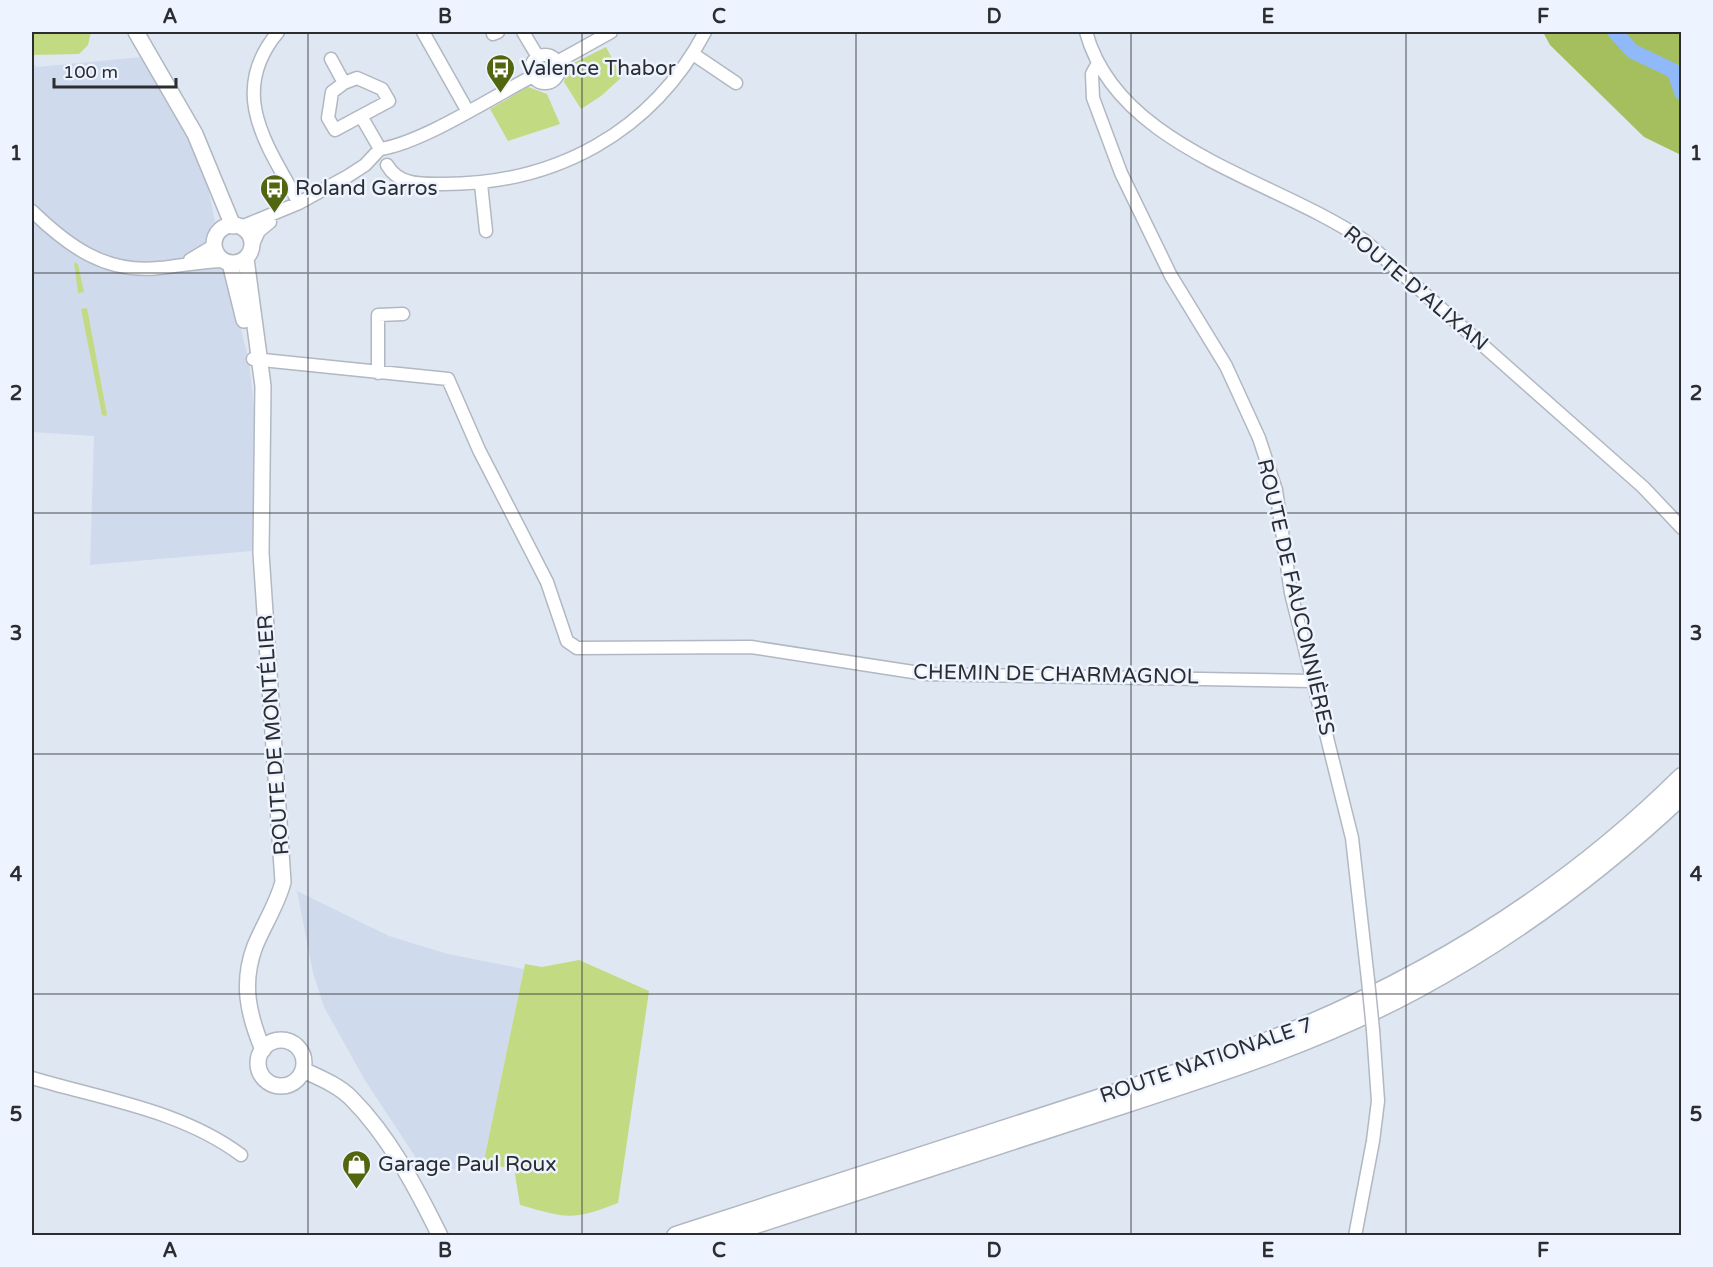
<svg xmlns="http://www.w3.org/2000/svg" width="1713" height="1267" viewBox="0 0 1713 1267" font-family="'Varela Round',sans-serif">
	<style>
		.built { fill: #cfdbec }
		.green { fill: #c2db82 }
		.forest { fill: #a5bf5e }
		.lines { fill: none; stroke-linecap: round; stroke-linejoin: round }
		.river { stroke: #90b9f9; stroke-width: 15 }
		.minor-casing { stroke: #b1b8c2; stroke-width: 15 }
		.major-casing { stroke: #b1b8c2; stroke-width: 18 }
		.highway-casing { stroke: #b1b8c2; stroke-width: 21 }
		.minor { stroke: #fff; stroke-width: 12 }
		.major { stroke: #fff; stroke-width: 15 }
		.highway { stroke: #fff; stroke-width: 18 }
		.minor-bridge-casing { stroke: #b1b8c2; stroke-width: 15; stroke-linecap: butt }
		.minor-bridge { stroke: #fff; stroke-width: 12 }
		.grid { fill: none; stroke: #2b2d31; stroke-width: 1.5; stroke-opacity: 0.55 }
		.labels { text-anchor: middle; stroke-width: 5; stroke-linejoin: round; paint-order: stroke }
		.poi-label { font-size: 21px; fill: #2b2d31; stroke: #edf4ff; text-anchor: start }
		.street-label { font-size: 21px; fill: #2b2d31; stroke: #edf4ff }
		.neatline { fill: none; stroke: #2b2d31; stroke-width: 2 }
		.grid-label { font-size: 20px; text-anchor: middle; font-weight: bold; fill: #2b2d31 }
	</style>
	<rect width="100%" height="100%" fill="#dfe7f2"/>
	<path class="built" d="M 142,57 L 184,126 L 206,177 L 216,227 L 208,240 L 211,253 L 228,278 L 249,361 L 254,408 L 256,467 L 252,551 L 90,565 L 94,436 L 32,432 L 32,63 L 37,67 Z
		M 297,891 L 389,936 L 448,954 L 524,969 L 483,1165 L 426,1173 L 366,1082 L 324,1007 L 313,973 Z"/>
	<path class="green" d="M 32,32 L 91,32 L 88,45 L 79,54 L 32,55 Z
		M 606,47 L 622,77 L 601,96 L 581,109 L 564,82 L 568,66 Z
		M536 69a8 8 0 1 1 16 0a8 8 0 1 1-16 0Z
		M 528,87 L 547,94 L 560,124 L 508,141 L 490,109 Z
		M 74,262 L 78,264 L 84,292 L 78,293 Z
		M 87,308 L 107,415 L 105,416 L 102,415 L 81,309 Z
		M 579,960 L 649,991 L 618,1203 C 572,1221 566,1218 520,1205 L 514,1168 L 483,1165 L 525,964 L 542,967 Z"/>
	<path class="forest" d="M 1543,32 L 1681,32 L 1681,155 L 1644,137 L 1550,45 Z"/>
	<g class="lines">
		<path class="river" d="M 1615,32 L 1632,51 L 1674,71 L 1682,93"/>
		<defs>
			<path id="minor" d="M 278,32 C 227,93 267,145 299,203
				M 423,32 L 467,110
				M 523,32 L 538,57
				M 1086,32 C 1118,149 1276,179 1365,241 L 1643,487 L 1682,528
				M 493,34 L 498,32
				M 693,54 L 736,83
				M531 69a14 14 0 1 1 28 0a14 14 0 1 1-28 0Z
				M 331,59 L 344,83 L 332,92 L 328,118 L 335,130 L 361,116
				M 557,62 L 611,32
				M 1097,65 L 1092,74 L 1093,98 L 1121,173 L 1171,276 L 1226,366 L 1259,438 L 1276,490 L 1291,593 L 1352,838 L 1368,980
				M 344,83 L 357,78 L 382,89 L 389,101 L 361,116 L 380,149
				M 387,165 C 399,186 423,184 444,184 C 556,184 652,132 705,32
				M 481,184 L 486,231
				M 32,211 C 68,246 106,274 159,268 C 181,266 202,261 224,261
				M 241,227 L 299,203 L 348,176 L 365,165 L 380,149 C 422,143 492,97 533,76
				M 252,246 L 259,231 L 270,222
				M 190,260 L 215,245
				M 253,359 L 448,379 L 479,450 L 547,582 L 567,641 L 577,648 L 751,647 L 926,674 L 1313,681
				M 378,373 L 378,315 L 403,314
				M 32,1078 C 102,1099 181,1110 241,1155
				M 1355,1236 L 1373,1141 L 1378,1101 L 1373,1030"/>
			<path id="major" d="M 136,32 L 195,134 L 233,226
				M214 244a19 19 0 1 1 38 0a19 19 0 1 1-38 0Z
				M 246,259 L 263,386 L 261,553 L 283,882 C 277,905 264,924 255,946 C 241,983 248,1014 263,1050
				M 230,263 L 244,320
				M258 1063a23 23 0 1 1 46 0a23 23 0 1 1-46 0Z
				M 303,1070 C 320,1078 338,1085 351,1098 C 389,1136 417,1189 440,1236"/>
			<path id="highway" d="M 676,1236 L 1218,1060 C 1391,999 1551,907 1682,777
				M 719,1236 C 842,1196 964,1156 1087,1116 C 1200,1079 1313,1045 1418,988 C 1514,936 1602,870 1682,795"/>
		</defs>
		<use href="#minor" class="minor-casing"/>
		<use href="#major" class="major-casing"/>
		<use href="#highway" class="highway-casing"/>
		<use href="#minor" class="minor"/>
		<use href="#major" class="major"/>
		<use href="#highway" class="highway"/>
		<defs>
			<path id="minor-bridge" d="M 1368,980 L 1373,1030"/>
		</defs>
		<use href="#minor-bridge" class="minor-bridge-casing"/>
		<use href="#minor-bridge" class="minor-bridge"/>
	</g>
	<path class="grid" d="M 308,32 L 308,1236M 582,32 L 582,1236M 856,32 L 856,1236M 1131,32 L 1131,1236M 1406,32 L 1406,1236M 32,273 L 1682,273M 32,513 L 1682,513M 32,754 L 1682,754M 32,994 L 1682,994"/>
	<defs>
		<symbol id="bus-pin" viewBox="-11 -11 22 30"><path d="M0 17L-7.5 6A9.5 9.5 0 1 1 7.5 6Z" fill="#52650f" stroke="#edf4ff"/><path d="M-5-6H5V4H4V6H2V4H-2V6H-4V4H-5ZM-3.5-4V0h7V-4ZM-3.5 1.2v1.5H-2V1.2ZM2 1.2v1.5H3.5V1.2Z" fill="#fff"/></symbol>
		<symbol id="shop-pin" viewBox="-11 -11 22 30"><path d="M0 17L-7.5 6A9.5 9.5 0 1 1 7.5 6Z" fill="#52650f" stroke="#edf4ff"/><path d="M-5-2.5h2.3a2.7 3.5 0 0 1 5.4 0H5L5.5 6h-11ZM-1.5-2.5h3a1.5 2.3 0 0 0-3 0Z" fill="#fff"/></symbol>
	</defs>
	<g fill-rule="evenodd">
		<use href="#bus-pin" x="484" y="52" width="33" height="45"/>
		<use href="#bus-pin" x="258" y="172" width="33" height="45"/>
		<use href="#shop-pin" x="340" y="1148" width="33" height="45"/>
	</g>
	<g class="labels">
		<g class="poi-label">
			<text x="521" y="75">Valence Thabor</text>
			<text x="295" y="195">Roland Garros</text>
			<text x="378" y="1171">Garage Paul Roux</text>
		</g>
		<g class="street-label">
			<text transform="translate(1416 288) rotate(40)" y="7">ROUTE D'ALIXAN</text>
			<text transform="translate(1296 597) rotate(77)" y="7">ROUTE DE FAUCONNIÈRES</text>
			<text transform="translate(1056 674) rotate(1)" y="7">CHEMIN DE CHARMAGNOL</text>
			<text transform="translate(273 735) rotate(-94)" y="7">ROUTE DE MONTÉLIER</text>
			<text transform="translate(1206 1060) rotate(-19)" y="7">ROUTE NATIONALE 7</text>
		</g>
	</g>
	<rect width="1713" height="1267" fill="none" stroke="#edf4ff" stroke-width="66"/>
	<path d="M54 78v9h122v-9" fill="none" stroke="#2b2d31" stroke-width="3"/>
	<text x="63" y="78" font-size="18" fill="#2b2d31" stroke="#edf4ff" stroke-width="4.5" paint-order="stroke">100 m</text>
	<rect x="33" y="33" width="1647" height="1201" class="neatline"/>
	<g class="grid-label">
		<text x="170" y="23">A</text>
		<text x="445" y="23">B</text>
		<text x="719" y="23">C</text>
		<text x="994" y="23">D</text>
		<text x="1268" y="23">E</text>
		<text x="1543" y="23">F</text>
		<text x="16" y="160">1</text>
		<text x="1696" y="160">1</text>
		<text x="16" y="400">2</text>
		<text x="1696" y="400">2</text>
		<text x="16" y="640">3</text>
		<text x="1696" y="640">3</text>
		<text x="16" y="881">4</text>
		<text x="1696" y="881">4</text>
		<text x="16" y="1121">5</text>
		<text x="1696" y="1121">5</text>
		<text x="170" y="1257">A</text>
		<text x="445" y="1257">B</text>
		<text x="719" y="1257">C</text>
		<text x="994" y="1257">D</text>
		<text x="1268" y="1257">E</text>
		<text x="1543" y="1257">F</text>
	</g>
</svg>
